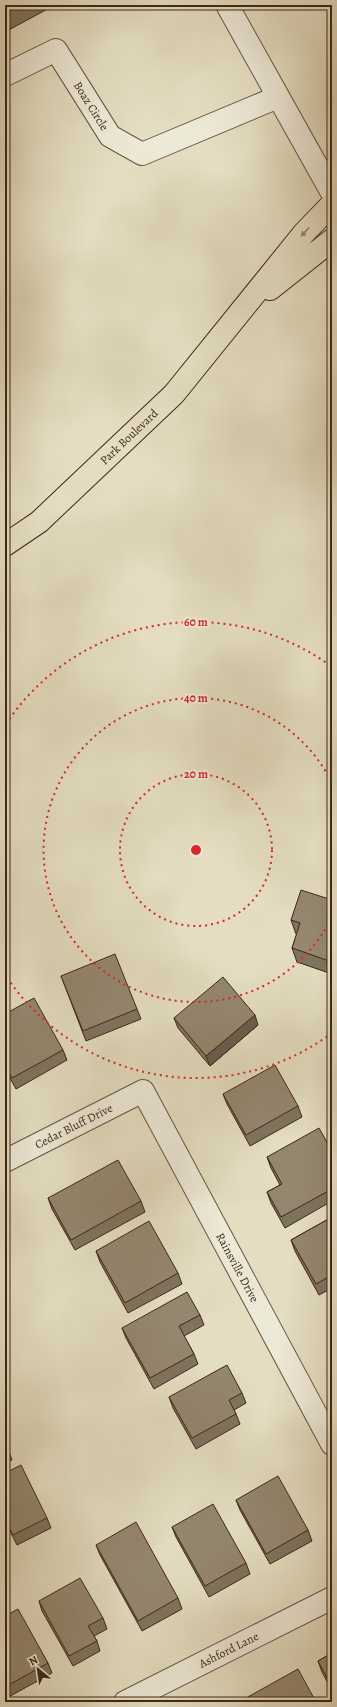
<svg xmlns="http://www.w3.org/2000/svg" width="337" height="1707" viewBox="0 0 337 1707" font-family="Alegreya,serif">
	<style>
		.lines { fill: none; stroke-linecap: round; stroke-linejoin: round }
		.minor-casing { stroke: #685441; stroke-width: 24 }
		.major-casing { stroke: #3e2716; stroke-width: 24 }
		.minor { stroke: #ede9d7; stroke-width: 22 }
		.major { stroke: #e4ddc1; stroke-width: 22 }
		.wall { fill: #7f735f; stroke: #3e2716 }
		.shaded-wall { fill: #685e4e; stroke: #3e2716 }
		.building { fill: #94866f; stroke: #3e2716 }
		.oneway { fill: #91826c }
		.ring { fill: none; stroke: #d62828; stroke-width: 2; stroke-dasharray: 2 4 }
		.labels { text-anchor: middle; stroke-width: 3.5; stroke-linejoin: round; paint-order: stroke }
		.street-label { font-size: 12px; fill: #3e2716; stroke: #ede9d7 }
		.centre { fill: #d62828; stroke: #ede9d7; stroke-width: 2 }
		.ring-label { font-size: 12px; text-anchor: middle; font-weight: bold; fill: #d62828; stroke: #ede9d7; stroke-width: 3.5; stroke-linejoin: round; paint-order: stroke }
	</style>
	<rect width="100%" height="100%" fill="#e4ddc1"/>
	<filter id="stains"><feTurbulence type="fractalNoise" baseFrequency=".005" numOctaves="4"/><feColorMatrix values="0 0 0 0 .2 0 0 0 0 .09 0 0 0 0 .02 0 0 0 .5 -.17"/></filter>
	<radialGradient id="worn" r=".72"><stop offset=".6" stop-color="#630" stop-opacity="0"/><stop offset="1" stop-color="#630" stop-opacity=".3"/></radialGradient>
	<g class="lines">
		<defs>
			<g id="minor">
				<path d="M 227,5 L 332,193"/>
				<path id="s1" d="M 5,75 L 56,50 L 110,136 L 142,154 L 278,97"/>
				<path id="s2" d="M 5,1161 L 143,1091 L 332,1444"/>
				<path id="s3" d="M 125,1702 L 332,1598"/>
			</g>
			<g id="major">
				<path d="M 270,289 L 332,240"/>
				<path id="s4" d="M 5,545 L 39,522 L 174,394 L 304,233 L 332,204"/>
			</g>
		</defs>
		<use href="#minor" class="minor-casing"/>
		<use href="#major" class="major-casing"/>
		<use href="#minor" class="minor"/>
		<use href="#major" class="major"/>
	</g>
	<path class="wall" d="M 5,5 L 55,5 L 5,32 Z
		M 332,900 L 332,974 L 297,962 L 292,948 L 297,934 L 296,934 L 291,920 Z
		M 61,976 L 137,1009 L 141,1019 L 86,1041 Z
		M 5,1014 L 63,1050 L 67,1060 L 16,1089 L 5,1069 Z
		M 174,1018 L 258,1025 L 210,1066 L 178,1028 Z
		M 223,1094 L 298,1106 L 302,1117 L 250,1146 L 227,1104 Z
		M 332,1151 L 332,1201 L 285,1228 L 271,1203 L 267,1192 L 280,1185 L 271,1168 L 267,1157 Z
		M 48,1198 L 141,1201 L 145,1212 L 75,1250 L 52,1209 Z
		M 332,1217 L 332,1288 L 319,1295 L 295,1251 L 291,1240 Z
		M 96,1251 L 178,1273 L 182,1284 L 128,1313 L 100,1262 Z
		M 200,1315 L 204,1325 L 184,1336 L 194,1354 L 198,1364 L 154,1389 L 126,1338 L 122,1328 Z
		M 242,1393 L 246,1403 L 234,1410 L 236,1414 L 240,1424 L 196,1449 L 173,1408 L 169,1397 Z
		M 5,1444 L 8,1449 L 12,1460 L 5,1463 Z
		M 5,1473 L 47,1518 L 51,1528 L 17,1545 L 5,1521 Z
		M 236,1500 L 308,1530 L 312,1541 L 270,1564 L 240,1510 Z
		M 172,1527 L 246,1563 L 250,1574 L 209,1597 L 176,1537 Z
		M 96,1545 L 178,1598 L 182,1609 L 142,1631 L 100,1555 Z
		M 39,1601 L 103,1618 L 107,1629 L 94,1636 L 97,1641 L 100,1651 L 73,1666 L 42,1611 Z
		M 5,1616 L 48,1663 L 52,1673 L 5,1699 Z
		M 332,1653 L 332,1691 L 322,1672 L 318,1661 Z"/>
	<path class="shaded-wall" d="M 255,1015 L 258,1025 L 210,1066 L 206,1056 Z"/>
	<path class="building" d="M 5,5 L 21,5 L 5,14 Z
		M 301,890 L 332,900 L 332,962 L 292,948 L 300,923 L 291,920 Z
		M 115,954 L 137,1009 L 83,1031 L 61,976 Z
		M 223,977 L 255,1015 L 206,1056 L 174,1018 Z
		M 34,998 L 63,1050 L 12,1078 L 5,1065 L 5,1014 Z
		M 275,1065 L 298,1106 L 246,1135 L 223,1094 Z
		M 319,1128 L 332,1151 L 332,1189 L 281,1217 L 267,1192 L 282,1184 L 267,1157 Z
		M 118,1160 L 141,1201 L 71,1240 L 48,1198 Z
		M 332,1217 L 332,1275 L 316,1284 L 291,1240 Z
		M 149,1221 L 178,1273 L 125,1303 L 96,1251 Z
		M 187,1292 L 200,1315 L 179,1326 L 194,1354 L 150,1378 L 122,1328 Z
		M 332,1309 L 332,1315 L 329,1310 Z
		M 227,1365 L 242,1393 L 229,1400 L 236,1414 L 192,1438 L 169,1397 Z
		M 5,1444 L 8,1449 L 5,1451 Z
		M 21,1465 L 47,1518 L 13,1535 L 5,1519 L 5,1473 Z
		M 278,1476 L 308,1530 L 266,1554 L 236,1500 Z
		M 213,1504 L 246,1563 L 205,1586 L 172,1527 Z
		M 136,1522 L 178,1598 L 138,1621 L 96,1545 Z
		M 80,1578 L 103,1618 L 88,1626 L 97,1641 L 69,1656 L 39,1601 Z
		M 18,1609 L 48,1663 L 5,1687 L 5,1616 Z
		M 332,1653 L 332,1687 L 318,1661 Z
		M 298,1669 L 316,1702 L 249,1702 L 246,1698 Z"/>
	<defs><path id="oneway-solid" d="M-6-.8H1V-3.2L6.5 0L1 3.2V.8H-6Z"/></defs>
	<use class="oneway" href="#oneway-solid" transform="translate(305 232) rotate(132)"/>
	<g class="ring">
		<circle cx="196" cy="850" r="76"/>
		<path d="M331 919A152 152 0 1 1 331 781"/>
		<path d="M332 1033A228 228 0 0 1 6 976M6 724A228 228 0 0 1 332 667"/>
	</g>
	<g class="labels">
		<g class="street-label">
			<text dy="4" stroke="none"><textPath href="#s1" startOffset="123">Boaz Circle</textPath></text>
			<text dy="4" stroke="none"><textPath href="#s4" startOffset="165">Park Boulevard</textPath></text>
			<text dy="4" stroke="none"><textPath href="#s2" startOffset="77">Cedar Bluff Drive</textPath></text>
			<text dy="4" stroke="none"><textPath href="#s2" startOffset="355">Rainsville Drive</textPath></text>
			<text dy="4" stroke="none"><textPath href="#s3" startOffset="116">Ashford Lane</textPath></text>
		</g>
	</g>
	<circle cx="196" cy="850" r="6" class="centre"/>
	<g class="ring-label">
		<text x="196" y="626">60 m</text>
		<text x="196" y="702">40 m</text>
		<text x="196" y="778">20 m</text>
	</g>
	<rect width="337" height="1707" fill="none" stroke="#e4ddc1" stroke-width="20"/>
	<rect x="6" y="6" width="325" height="1695" fill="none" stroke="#3e2716" stroke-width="2"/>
	<rect x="10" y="10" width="317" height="1687" fill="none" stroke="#3e2716"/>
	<g transform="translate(38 1669) rotate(331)" stroke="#ede9d7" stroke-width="3" paint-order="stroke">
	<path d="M0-3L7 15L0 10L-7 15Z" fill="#3e2716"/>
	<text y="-6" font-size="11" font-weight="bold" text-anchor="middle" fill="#3e2716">N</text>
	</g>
	<rect width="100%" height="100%" filter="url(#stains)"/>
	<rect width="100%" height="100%" fill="url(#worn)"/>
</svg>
